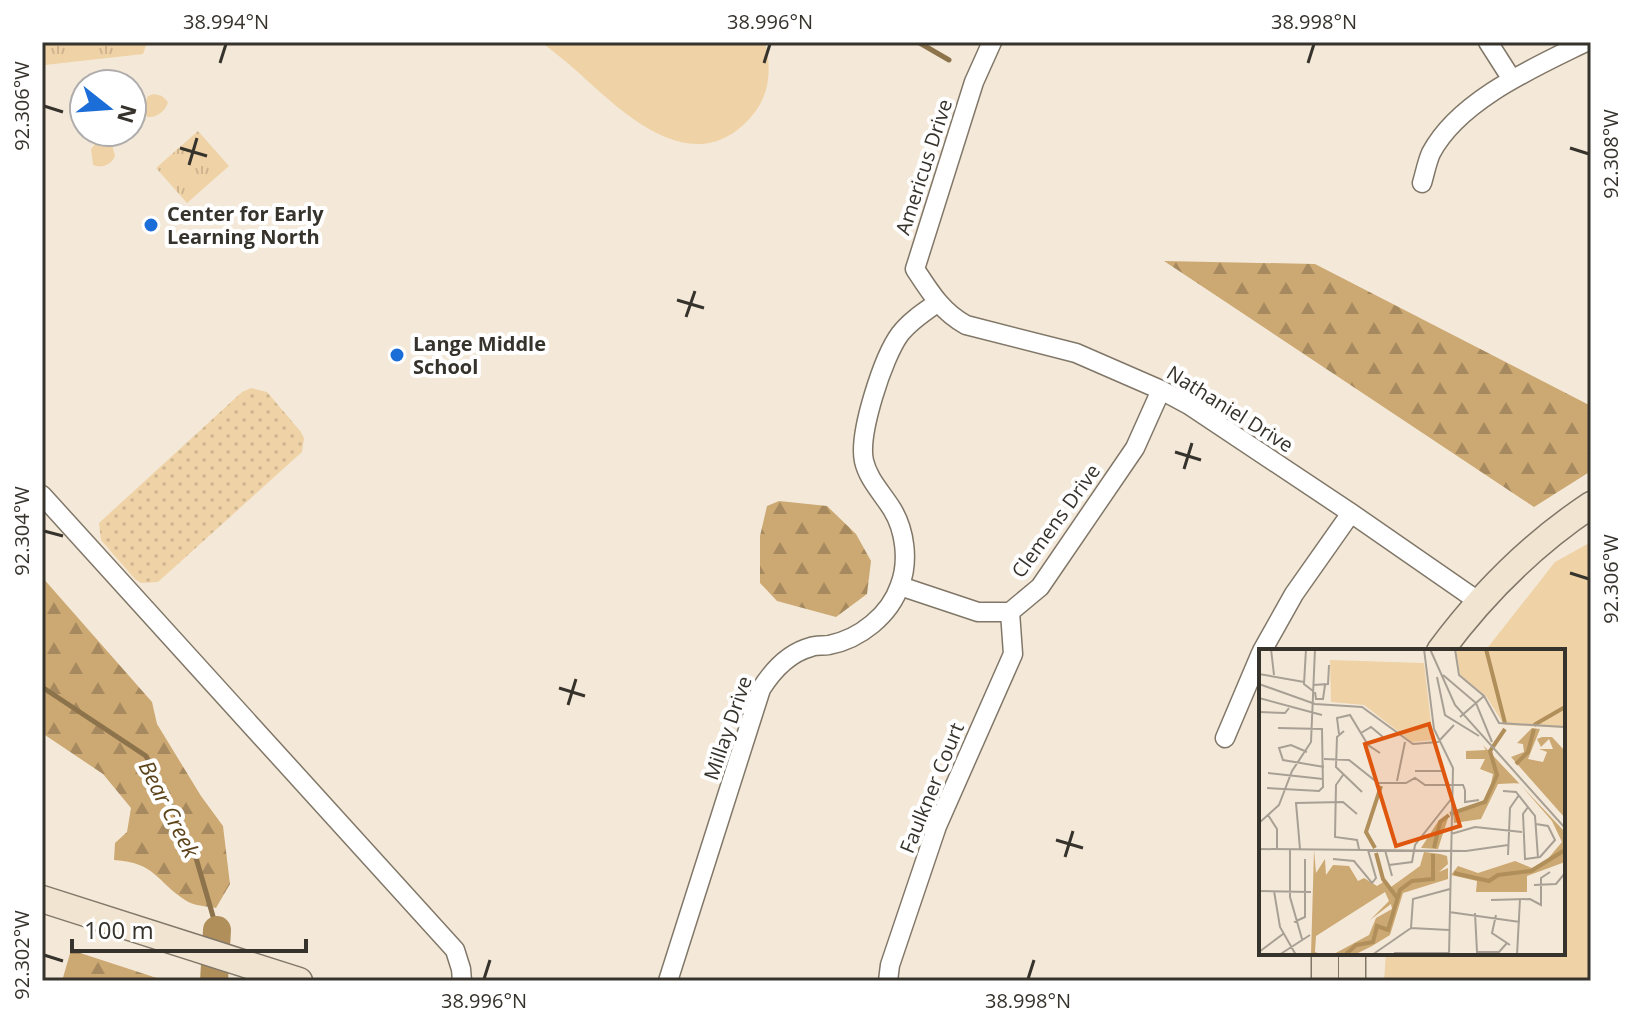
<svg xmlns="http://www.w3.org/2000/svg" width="1633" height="1023" viewBox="0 0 1633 1023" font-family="'Open Sans',sans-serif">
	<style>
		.grass { fill: url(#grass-dots) }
		.forest { fill: url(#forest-firs) }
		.park { fill: url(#park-tufts) }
		.garden { fill: #efd2a6 }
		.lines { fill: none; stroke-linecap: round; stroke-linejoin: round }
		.stream { stroke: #8c734c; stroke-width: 5 }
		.river { stroke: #b18f5a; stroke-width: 28 }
		.street-casing { stroke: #817768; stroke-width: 21 }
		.secondary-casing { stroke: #817768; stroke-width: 29 }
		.street { stroke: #fff; stroke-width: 18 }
		.secondary { stroke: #f1e4d1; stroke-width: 26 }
		.ticks { fill: none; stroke: #36322c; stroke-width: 3 }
		.poi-dot { fill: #1b6dd7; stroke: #fff; stroke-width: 3 }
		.labels { text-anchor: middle; stroke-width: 8; stroke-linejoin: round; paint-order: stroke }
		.street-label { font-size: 20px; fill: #36322c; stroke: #fff }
		.poi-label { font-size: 20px; font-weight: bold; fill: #36322c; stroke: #fff; text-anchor: start }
		.water-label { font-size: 22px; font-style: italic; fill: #5c4319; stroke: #fff }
		.inset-river { fill: none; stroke: #b18f5a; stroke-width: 4 }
		.inset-road { fill: none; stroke: #a8a094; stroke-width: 2 }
		.view { fill: #df570e; fill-opacity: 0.15; stroke: #df570e; stroke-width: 4 }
		.inset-edge { fill: none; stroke: #36322c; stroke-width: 4 }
		.neatline { fill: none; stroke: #36322c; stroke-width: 3 }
		.ticks-label { font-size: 20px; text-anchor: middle; fill: #36322c }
	</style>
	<defs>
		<pattern id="grass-dots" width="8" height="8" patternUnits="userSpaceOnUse" patternTransform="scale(2)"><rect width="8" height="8" fill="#efd2a6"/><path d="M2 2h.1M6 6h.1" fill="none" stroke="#ceb58f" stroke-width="1.8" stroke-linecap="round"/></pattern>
		<pattern id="forest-firs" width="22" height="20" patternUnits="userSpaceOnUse" patternTransform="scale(2)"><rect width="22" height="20" fill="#cca872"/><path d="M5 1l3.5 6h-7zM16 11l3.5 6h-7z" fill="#a6895e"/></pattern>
		<pattern id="park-tufts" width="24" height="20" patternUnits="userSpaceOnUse" patternTransform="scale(2)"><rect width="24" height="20" fill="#efd2a6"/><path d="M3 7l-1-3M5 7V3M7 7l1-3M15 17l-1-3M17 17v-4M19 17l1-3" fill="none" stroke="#ceb58f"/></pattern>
	</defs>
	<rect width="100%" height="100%" fill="#f4e9d9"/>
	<path class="grass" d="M 251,388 L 267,392 L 301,432 L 304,438 L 302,452 L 158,582 L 141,583 L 135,579 L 101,540 L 99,523 L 242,392 Z"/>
	<path class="forest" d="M 1164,261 L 1315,264 L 1591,406 L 1591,471 L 1534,507 Z
		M 779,501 L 827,506 L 856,534 L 871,561 L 867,594 L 836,617 L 777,601 L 760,583 L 760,536 L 767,506 Z
		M 42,577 L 152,702 L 157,724 L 201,796 L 223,826 L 230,884 L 216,908 C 207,906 193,906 185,900 C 155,880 156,863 114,860 L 115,843 L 127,832 L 131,808 L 103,774 L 42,733 Z
		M 71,950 L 166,981 L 62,981 Z"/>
	<path class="park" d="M 42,42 L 147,42 L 143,54 L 45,65 L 42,69 Z
		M 154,94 L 162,96 L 168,102 C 166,111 156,118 148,117 L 141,112 L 148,96 Z
		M 198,131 L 229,166 L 187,203 L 156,168 Z
		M 104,141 L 112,144 L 115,156 C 112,164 102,169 93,165 L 91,149 L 96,143 Z"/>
	<path class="garden" d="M 541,42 L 765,42 C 772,68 770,96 751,117 C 694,182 625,115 579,73 C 567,62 554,52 541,42 Z
		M 1591,542 L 1591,981 L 1384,981 L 1386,953 L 1563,953 L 1563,651 L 1485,651 L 1555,562 Z"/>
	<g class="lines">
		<path class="stream" d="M 918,42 L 949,60
			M 42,687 L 146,756 L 194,851 L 217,930"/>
		<path class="river" d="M 214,981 L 217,930"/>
		<defs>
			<path id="street" d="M 992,42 L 974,82 L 915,269 C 930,292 942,312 966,325 L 1076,353 L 1161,390 L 1189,405 L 1351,513 L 1478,601
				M 1488,42 L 1511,78
				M 1422,183 C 1425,173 1427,162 1431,153 C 1459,100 1535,67 1586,42
				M 42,495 L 455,950 L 461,969 L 462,981
				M 900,586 L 978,612 L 1010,612 L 1040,587 L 1135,448 L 1161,390
				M 1262,651 L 1294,594 L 1351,513
				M 1225,738 L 1261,653
				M 668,981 L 761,689 C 773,670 788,653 811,647 C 816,645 823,646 829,645 C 860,639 890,615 900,585 C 909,561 905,530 892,509 C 882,493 868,479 864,461 C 858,434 883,357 900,334 C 910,321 924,312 937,303
				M 888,981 L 890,965 L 937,826 L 1013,654 L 1010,612"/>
			<path id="secondary" d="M 1440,651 C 1483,593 1531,545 1591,505
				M 42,899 L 299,981
				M 1325,981 L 1325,953
				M 1352,981 L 1352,953"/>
		</defs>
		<use href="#street" class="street-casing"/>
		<use href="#secondary" class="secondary-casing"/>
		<use href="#street" class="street"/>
		<use href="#secondary" class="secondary"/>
	</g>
	<path class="ticks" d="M 220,63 L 226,44M 764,63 L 770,44M 1308,63 L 1314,44M 44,106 L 63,112M 180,148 L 207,156M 1570,148 L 1589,154M 189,165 L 197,138M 677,300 L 704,308M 686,317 L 695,291M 1175,452 L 1201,460M 1184,469 L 1192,443M 44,531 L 63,536M 1570,573 L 1589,579M 559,688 L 585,696M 568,705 L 576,679M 1056,840 L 1083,848M 1065,857 L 1073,831M 44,955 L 63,961M 484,979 L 490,960M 1028,979 L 1034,960"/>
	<g class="poi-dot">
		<circle cx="151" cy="225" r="8"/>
		<circle cx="397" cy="355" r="8"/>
	</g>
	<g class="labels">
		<g class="street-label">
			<text transform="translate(924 167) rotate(-72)" y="7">Americus Drive</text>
			<text transform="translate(1230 409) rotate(32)" y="7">Nathaniel Drive</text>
			<text transform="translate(1056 521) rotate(-54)" y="7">Clemens Drive</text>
			<text transform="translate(728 728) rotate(-71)" y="7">Millay Drive</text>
			<text transform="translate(932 788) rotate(-68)" y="7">Faulkner Court</text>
		</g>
		<g class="poi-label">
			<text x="167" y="221">Center for Early<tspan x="167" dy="23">Learning North</tspan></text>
			<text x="413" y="351">Lange Middle<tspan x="413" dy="23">School</tspan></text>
		</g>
		<g class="water-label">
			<text transform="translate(169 809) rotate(63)" y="8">Bear Creek</text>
		</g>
	</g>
	<g transform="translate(1259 649)">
		<rect width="306" height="306" fill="#f4e9d9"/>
		<path d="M 273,79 L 281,80 L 269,110 L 284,113 L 288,103 L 280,100 L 294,100 L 290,90 L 282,98 L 278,90 L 283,88 L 293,88 L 306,102 L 306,169 L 252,108 L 265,103 L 264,95 L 258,94 ZM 224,96 L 306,183 L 306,213 L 268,227 L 268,243 L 217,243 L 218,232 L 192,226 L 199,217 L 219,224 L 256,212 L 273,219 L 287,212 L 303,193 L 293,172 L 260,134 L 239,135 L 222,170 L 195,174 L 194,163 L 222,156 L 232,135 L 234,125 L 221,120 L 226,110 L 207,110 L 207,102 L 227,101 ZM 190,166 L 179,200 L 162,199 L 178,174 ZM 55,201 L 57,224 L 66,210 L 67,226 L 74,216 L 90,217 L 99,232 L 105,229 L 118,237 L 126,232 L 132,238 L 161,217 L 165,203 L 181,205 L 188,207 L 189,215 L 180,223 L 189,219 L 189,230 L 144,244 L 131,286 L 113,297 L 95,306 L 73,306 L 110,286 L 117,269 L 133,260 L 132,255 L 111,271 L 130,252 L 126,243 L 57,287 L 56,303 L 61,305 L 52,306 Z" fill="#cca872"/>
		<path d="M 197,0 L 306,0 L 306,79 L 245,76 L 227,47 L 201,26 Z" fill="#efd2a6"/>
		<path d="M 71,11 L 165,14 L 174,91 L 153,93 L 105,56 L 72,53 Z" fill="#efd2a6"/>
		<path class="inset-river" d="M 227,0 L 246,74M 275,76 L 306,58M 257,115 L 269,103 L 275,80M 191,165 L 226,153 L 238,126 L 231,102 L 246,80M 116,199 L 107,183 L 122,137M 175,199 L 181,173 L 190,166M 117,204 L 124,230 L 139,250M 195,224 L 230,232 L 239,226 L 272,222 L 306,201M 86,306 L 97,296 L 114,293 L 118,277 L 129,281 L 141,241 L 153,232 L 174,230 L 174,205"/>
		<path class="inset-road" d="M 12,0 L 15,26M 47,0 L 45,35 L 54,42M 165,0 L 175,80 L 194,119 L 190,306M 171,0 L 196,56 L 306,179M 196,0 L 200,26 L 225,47 L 240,74 L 306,78M 0,25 L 45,33M 184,26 L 217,54 L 233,93M 178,28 L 186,66 L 220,87M 0,35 L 56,55 L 103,58 L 154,95 L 179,93 L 195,76M 54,36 L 69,35 L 70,16M 56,43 L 57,50 L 64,50 L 66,36M 0,49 L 63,66M 0,63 L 26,64 L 30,59M 201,68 L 225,47M 85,82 L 78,88 L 77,118 L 103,143M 102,84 L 112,78 L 124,88M 80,85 L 78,69 L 91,66 L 109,96 L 121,104M 48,103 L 32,96 L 20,99 L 24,111 L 65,118M 65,110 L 90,111 L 119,134 L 147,134 L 156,129 L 166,136 L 204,136 L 206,141M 156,122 L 184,122M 9,124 L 64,130M 84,126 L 77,136 L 76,188 L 98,191 L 100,200M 138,132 L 146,93M 8,139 L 60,142 L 64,138 L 63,80 L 19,79M 206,141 L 206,153 L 220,151M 244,142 L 257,143 L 276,167 L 279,209M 269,158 L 264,165 L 266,210 L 281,208 L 296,191 L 289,177 L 277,175M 9,166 L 18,180 L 18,200M 0,174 L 20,156 L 33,122 L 52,93 L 56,0M 192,185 L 216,178 L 263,183M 0,200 L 207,202 L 249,196M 31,200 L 31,248 L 43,290M 41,200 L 37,154 L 84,153 L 98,165M 126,201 L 133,227M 249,206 L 251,159 L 260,146M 74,210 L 95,212 L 113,234 L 117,229 L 109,201M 130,216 L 153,213 L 156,196 L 193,149M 275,236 L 297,235 L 306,224M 0,242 L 52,243M 15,242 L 21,278 L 37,306M 232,251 L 271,250 L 282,256 L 282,229 L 291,223M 190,263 L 261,273M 216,264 L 218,303 L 240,303 L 248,294M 237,266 L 233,284 L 251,296M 35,273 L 46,268 L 46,210M 152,279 L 154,250 L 191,240M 152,279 L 190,281M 0,303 L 24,285M 135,304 L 190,304M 20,306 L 51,286M 113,306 L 152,279M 258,306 L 261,250"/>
		<path class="view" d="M 170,75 L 201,177 L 137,197 L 106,95 Z"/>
		<rect width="306" height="306" class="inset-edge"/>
	</g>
	<rect width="1633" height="1023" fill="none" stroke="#ffffff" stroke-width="88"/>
	<g transform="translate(108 108) rotate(107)"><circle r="38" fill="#ffffff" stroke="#afadab" stroke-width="2"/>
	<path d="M0-6L14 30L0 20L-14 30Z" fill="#1b6dd7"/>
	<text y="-12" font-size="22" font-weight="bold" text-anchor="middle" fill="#36322c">N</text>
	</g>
	<path d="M72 939v12h234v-12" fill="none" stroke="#36322c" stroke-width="4"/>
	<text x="84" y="939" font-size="24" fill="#36322c" stroke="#ffffff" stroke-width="6" paint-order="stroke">100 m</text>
	<rect x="44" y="44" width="1545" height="935" class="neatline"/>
	<g class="ticks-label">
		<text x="226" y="29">38.994°N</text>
		<text x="770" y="29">38.996°N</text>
		<text x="1314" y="29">38.998°N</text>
		<text transform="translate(22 106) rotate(-90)" y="7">92.306°W</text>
		<text transform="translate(1611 154) rotate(-90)" y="7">92.308°W</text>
		<text transform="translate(22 531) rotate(-90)" y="7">92.304°W</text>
		<text transform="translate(1611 579) rotate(-90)" y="7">92.306°W</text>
		<text transform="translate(22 955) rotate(-90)" y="7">92.302°W</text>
		<text x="484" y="1008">38.996°N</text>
		<text x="1028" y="1008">38.998°N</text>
	</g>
</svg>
